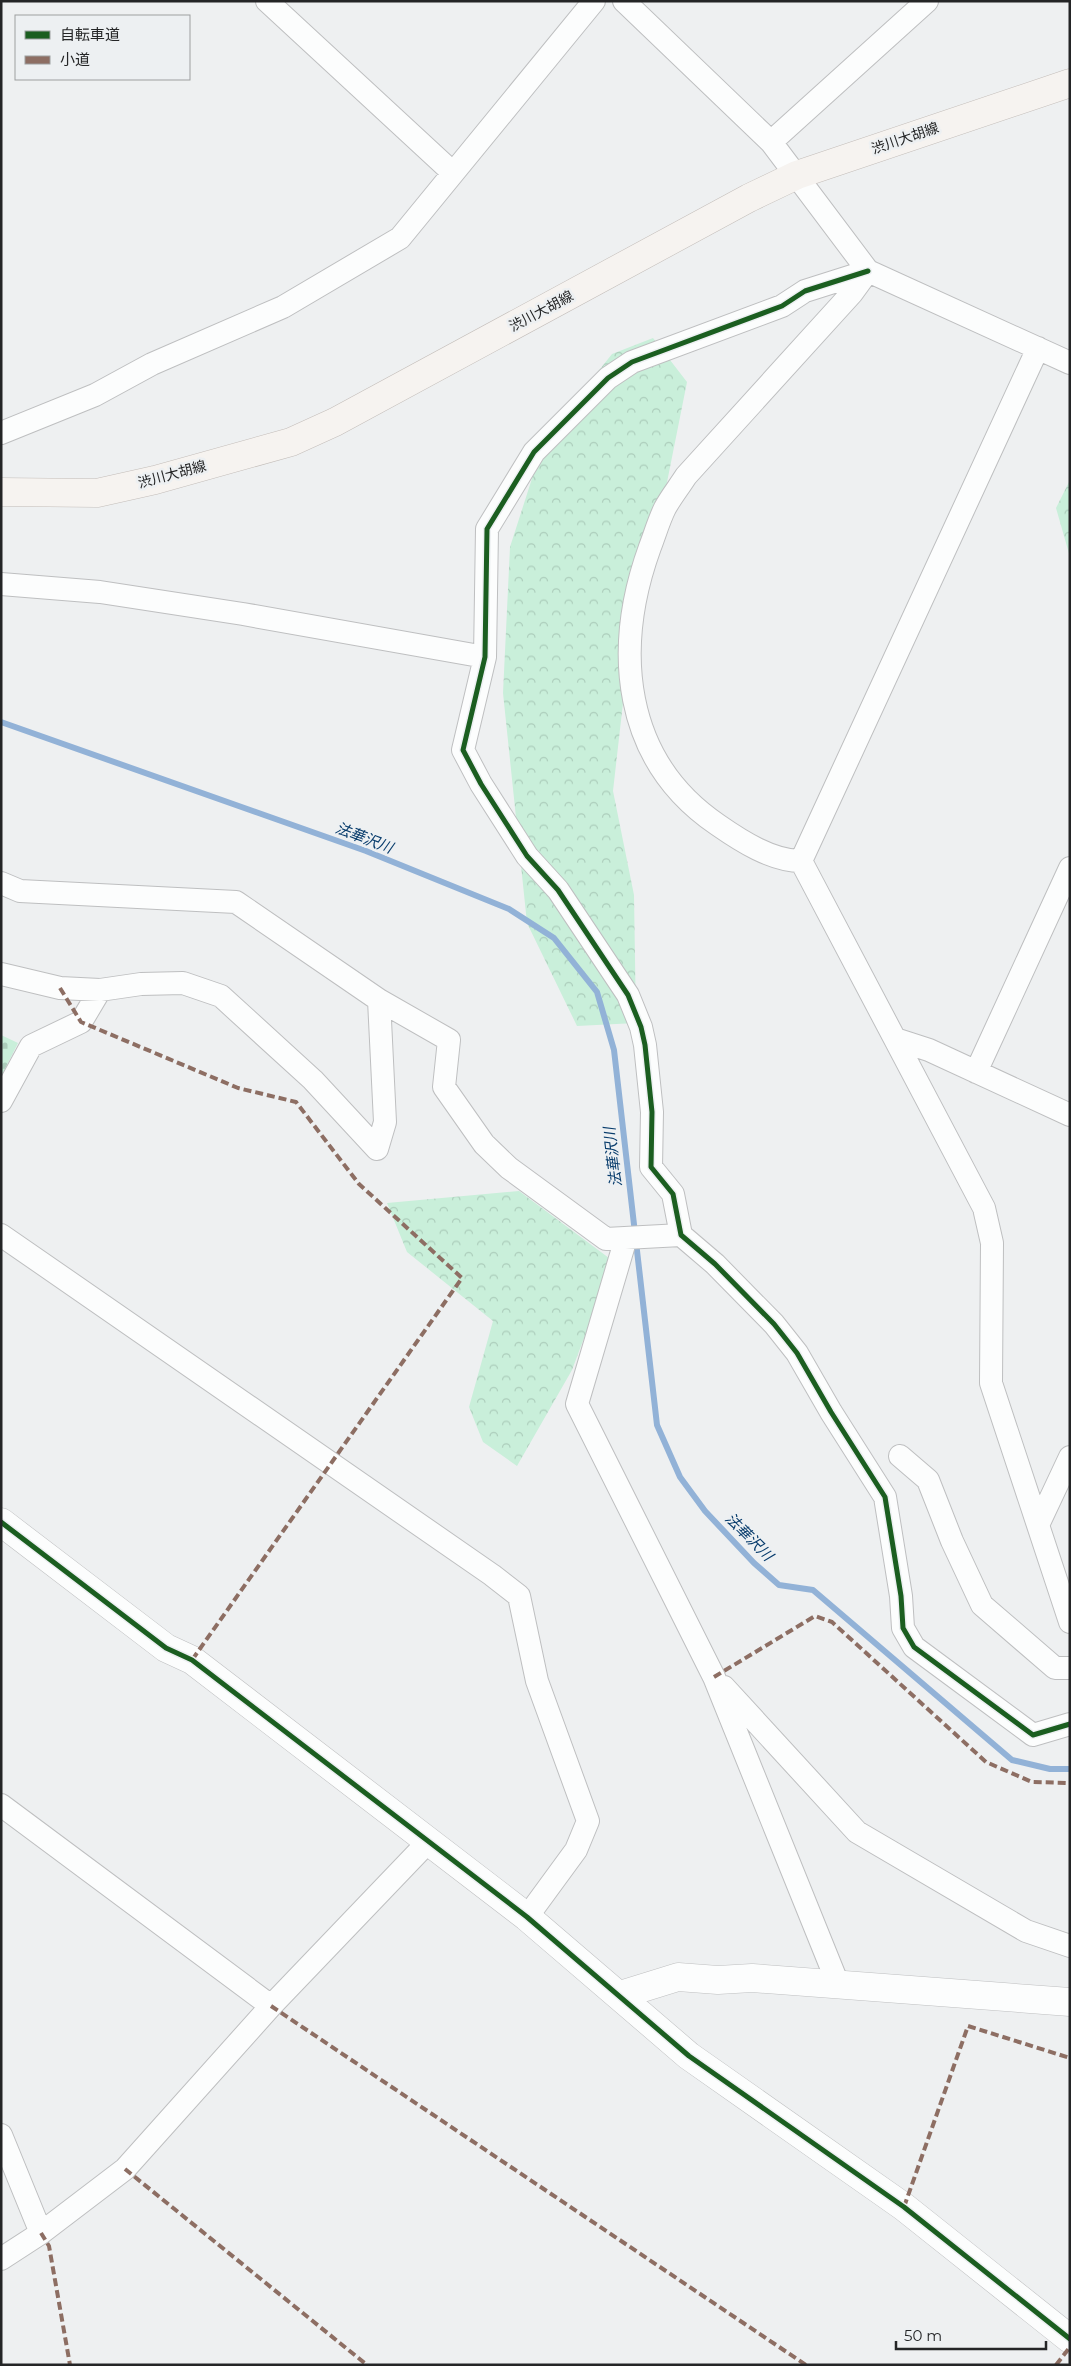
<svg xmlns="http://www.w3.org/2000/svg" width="1071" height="2366" viewBox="0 0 1071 2366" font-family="Montserrat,'Noto Sans JP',sans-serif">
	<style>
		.forest { fill: url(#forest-crowns) }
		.cemetery { fill: url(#cemetery-stones) }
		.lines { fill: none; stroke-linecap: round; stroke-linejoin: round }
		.stream { stroke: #92b2d7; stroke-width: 6 }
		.minor-casing { stroke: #bebfc0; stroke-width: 24 }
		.tertiary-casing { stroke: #bebfc0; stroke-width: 29 }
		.primary-casing { stroke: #c3bdb9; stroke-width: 29 }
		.minor { stroke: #fcfdfd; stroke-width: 22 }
		.tertiary { stroke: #fcfdfd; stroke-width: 28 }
		.primary { stroke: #f6f3f0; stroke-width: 28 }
		.quiet { stroke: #8d6e63; stroke-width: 4; stroke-dasharray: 8 4; stroke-linecap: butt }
		.cycleway-casing { stroke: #edf0f2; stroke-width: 8 }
		.cycleway { stroke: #1b5e20; stroke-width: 5 }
		.labels { text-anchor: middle; stroke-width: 5; stroke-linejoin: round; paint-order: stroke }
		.street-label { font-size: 14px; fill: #242526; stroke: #edf0f2 }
		.water-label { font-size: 15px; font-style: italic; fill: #083c6c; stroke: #edf0f2 }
	</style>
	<defs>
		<pattern id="forest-crowns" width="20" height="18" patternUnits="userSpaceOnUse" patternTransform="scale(1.25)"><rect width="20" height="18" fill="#c9efda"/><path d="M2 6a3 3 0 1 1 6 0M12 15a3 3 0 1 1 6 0" fill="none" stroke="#accdbb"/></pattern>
		<pattern id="cemetery-stones" width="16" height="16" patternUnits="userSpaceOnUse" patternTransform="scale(1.25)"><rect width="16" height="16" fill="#c9efda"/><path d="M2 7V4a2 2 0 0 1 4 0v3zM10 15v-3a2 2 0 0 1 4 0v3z" fill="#accdbb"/></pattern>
	</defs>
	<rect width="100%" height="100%" fill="#eef0f1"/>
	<path class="forest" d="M 653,338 L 687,382 L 623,703 L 613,791 L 634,895 L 636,1023 L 577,1026 L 527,923 L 503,693 L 510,547 L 545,438 L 612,354 Z
		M 1070,480 L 1070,557 L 1056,508 Z
		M 519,1191 L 613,1261 L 572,1370 L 517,1466 L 483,1442 L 469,1407 L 493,1321 L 407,1252 L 387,1203 Z"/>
	<path class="cemetery" d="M 1,1035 L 18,1043 L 1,1077 Z"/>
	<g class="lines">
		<path class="stream" d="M 1,722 L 366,851 L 509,909 L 554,938 L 597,992 L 614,1050 L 657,1425 L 680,1477 L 705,1511 L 754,1563 L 779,1585 L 813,1590 L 1012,1760 L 1050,1769 L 1070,1769"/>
		<defs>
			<path id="minor" d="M 267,1 L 452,172
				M 624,1 L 771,142 L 868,271 L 1070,363
				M 771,142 L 927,1
				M 868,271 L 805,291 L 782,306 L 632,362 L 608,378 L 534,452 L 487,529 L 485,657 L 463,750 L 481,784 L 527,856 L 558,890 L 628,995 L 641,1027 L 645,1045 L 652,1112 L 651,1167 L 673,1194 L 681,1235 L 715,1264 L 774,1324 L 797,1353 L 831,1412 L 885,1497 L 901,1596 L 903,1628 L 914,1647 L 1033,1735 L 1070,1724
				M 1,433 L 95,395 L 152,364 L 283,307 L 400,238 L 594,1
				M 1,584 L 100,592 L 243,614 L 485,657
				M 801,861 L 984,1208 L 992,1243 L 991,1383 L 1070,1622
				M 801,861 C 772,861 741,841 718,825 C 622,760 613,649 650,547 C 655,534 659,520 665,508 C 671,497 679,487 686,476 L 852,293 L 868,271
				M 801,861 L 1038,348
				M 1,883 L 20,891 L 236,902 L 379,1000 L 449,1040 L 444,1087 L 484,1144 L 509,1168 L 606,1239 L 681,1235
				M 1,974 L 60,988 L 100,990 L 141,984 L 183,983 L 221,996 L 313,1080 L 377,1149 L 385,1122 L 379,1000
				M 895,1039 L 929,1050 L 1070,1115
				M 976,1072 L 1070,868
				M 1,1101 L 31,1046 L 81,1022 L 100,990
				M 1,1235 L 492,1575 L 519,1596 L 537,1681 L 588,1821 L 576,1850 L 527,1917
				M 626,1238 L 577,1404 L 714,1677 L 838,1984
				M 900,1456 L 928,1480 L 952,1541 L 982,1605 L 1055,1668 L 1070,1668
				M 1038,1525 L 1070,1457
				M 724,1687 L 857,1832 L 1026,1931 L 1070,1946
				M 1,1805 L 271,2006
				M 1,2135 L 41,2233
				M 1,2259 L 41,2233 L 125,2169 L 271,2006 L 429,1841"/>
			<path id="tertiary" d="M 1,1522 L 166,1648 L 192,1660 L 527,1917 L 689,2056 L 904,2207 L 1070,2339
				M 620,1995 L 678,1977 L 718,1980 L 752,1978 L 1070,2002"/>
			<path id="primary" d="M 1,492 L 97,493 L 155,480 L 291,442 L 335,422 L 749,198 L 797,175 L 1070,83"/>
		</defs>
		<use href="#minor" class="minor-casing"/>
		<use href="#tertiary" class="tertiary-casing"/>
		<use href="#primary" class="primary-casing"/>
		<use href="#minor" class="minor"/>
		<use href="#tertiary" class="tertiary"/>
		<use href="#primary" class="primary"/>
		<path class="quiet" d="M 60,988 L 81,1022 L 238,1088 L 296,1102 L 359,1184 L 462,1278 L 192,1660
			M 714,1677 L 815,1616 L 832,1622 L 986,1762 L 1032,1782 L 1070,1783
			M 271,2006 L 806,2365
			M 125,2169 L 367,2365
			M 904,2207 L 968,2026 L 1070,2058
			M 41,2233 L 49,2246 L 70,2365
			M 1056,2365 L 1070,2347"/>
		<defs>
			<path id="cycleway" d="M 868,271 L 805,291 L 782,306 L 632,362 L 608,378 L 534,452 L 487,529 L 485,657 L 463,750 L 481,784 L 527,856 L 558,890 L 628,995 L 641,1027 L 645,1045 L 652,1112 L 651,1167 L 673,1194 L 681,1235 L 715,1264 L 774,1324 L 797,1353 L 831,1412 L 885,1497 L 901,1596 L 903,1628 L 914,1647 L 1033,1735 L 1070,1724
				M 1,1522 L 166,1648 L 192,1660 L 527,1917 L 689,2056 L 904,2207 L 1070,2339"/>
		</defs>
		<use href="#cycleway" class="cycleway-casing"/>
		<use href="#cycleway" class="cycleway"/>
	</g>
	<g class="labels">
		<g class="street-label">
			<text transform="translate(905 138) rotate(-19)" y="5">渋川大胡線</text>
			<text transform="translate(541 311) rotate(-28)" y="5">渋川大胡線</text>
			<text transform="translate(172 474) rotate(-15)" y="5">渋川大胡線</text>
		</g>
		<g class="water-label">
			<text transform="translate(364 838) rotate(21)" y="5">法華沢川</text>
			<text transform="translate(613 1157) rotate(-97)" y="5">法華沢川</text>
			<text transform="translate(749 1537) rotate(45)" y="5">法華沢川</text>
		</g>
	</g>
	<rect width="1071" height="2366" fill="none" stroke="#242526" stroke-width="5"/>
	<rect x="15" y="15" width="175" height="65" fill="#edf0f2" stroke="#9d9fa0"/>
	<rect x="25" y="31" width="25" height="8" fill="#1b5e20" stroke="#9d9fa0"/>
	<text x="60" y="40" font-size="15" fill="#242526">自転車道</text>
	<rect x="25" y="56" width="25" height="8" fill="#8d6e63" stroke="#9d9fa0"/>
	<text x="60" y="65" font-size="15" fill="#242526">小道</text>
	<path d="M896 2341v8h150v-8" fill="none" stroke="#242526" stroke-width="2.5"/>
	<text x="904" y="2341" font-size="15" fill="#242526" stroke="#edf0f2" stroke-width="4" paint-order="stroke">50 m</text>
</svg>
